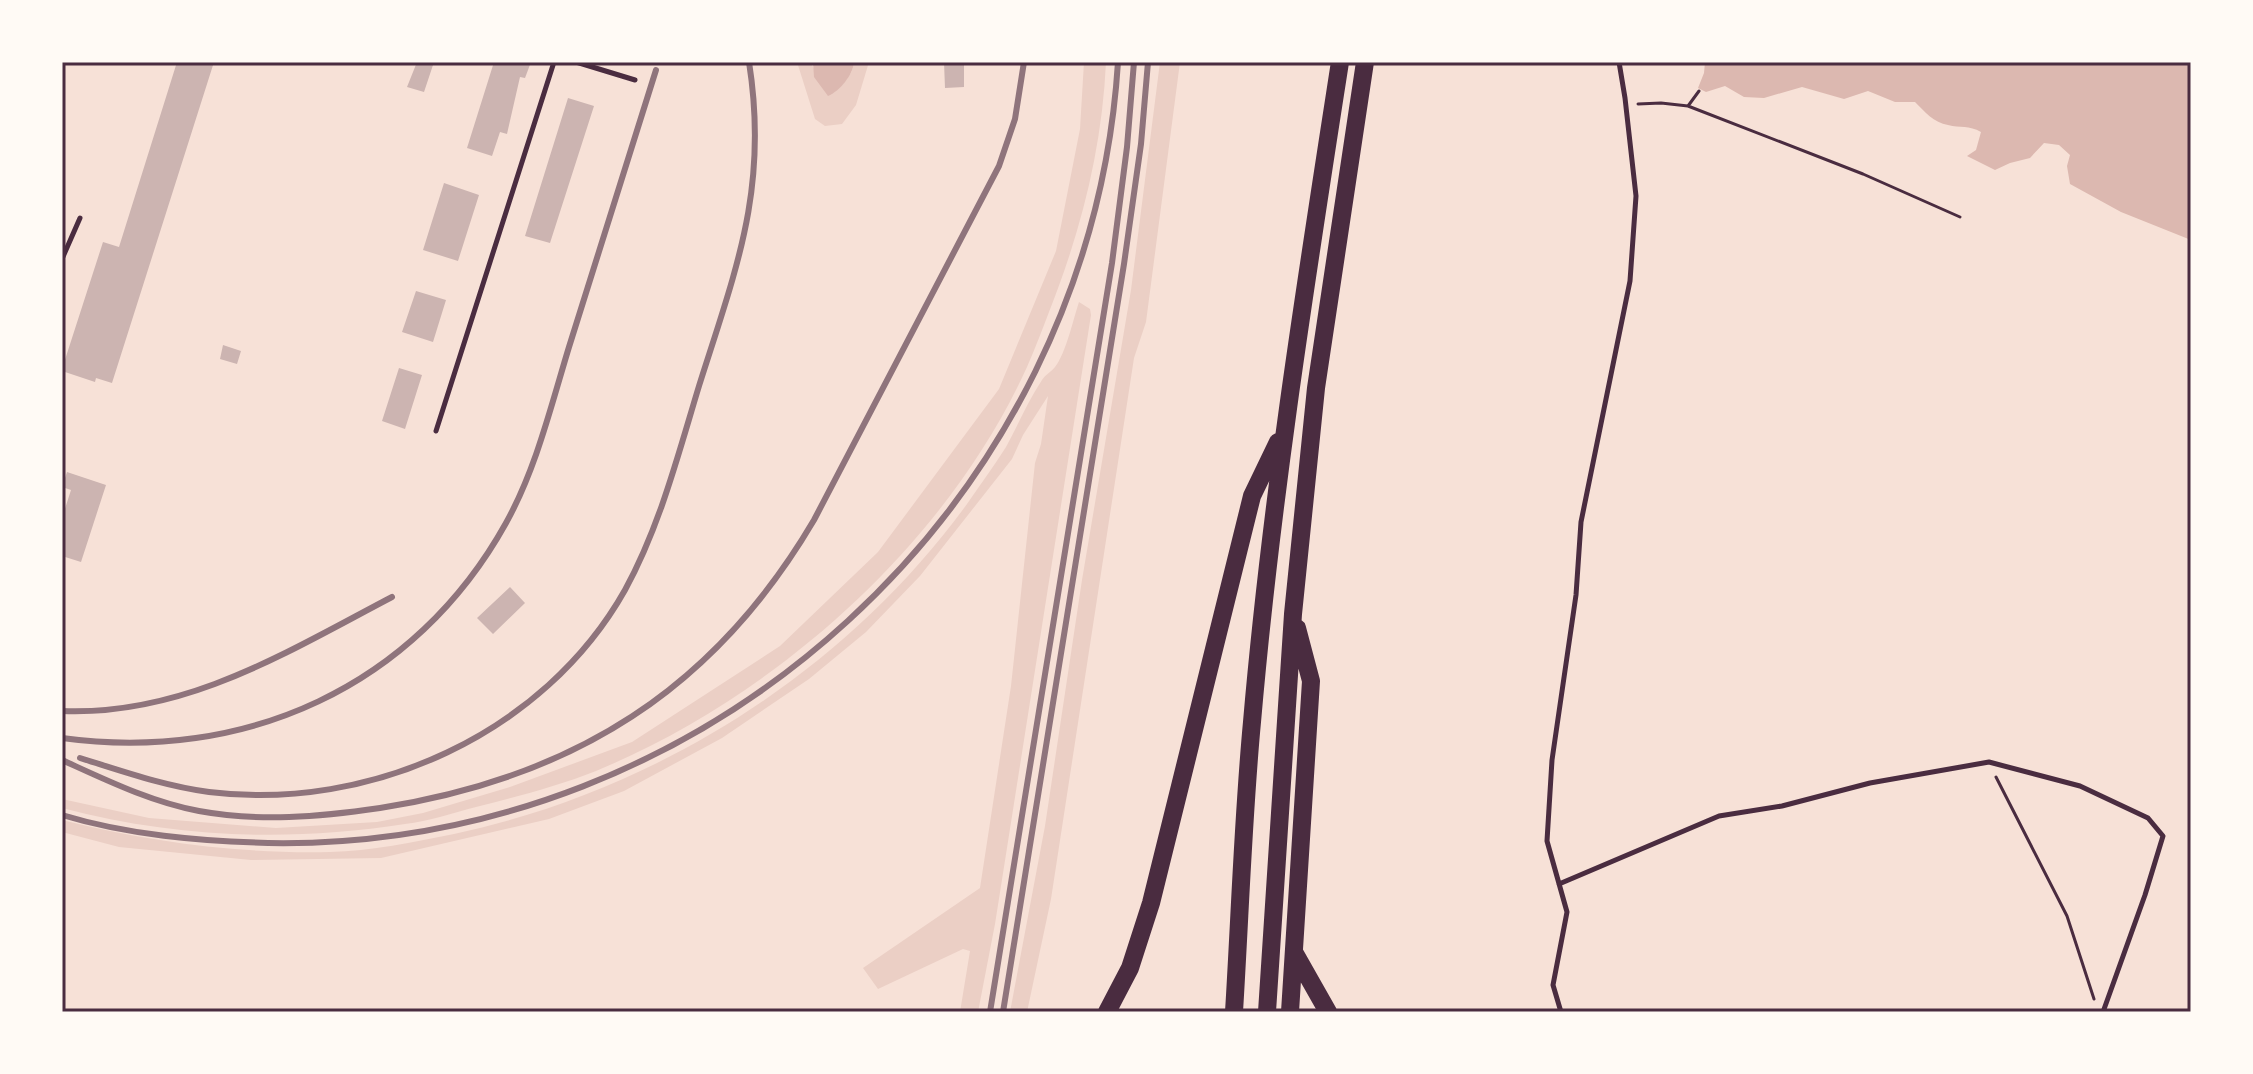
<svg xmlns="http://www.w3.org/2000/svg" width="2253" height="1074" viewBox="0 0 2253 1074" font-family="'Open Sans',sans-serif">
	<style>
		.green { fill: #ebcfc5 }
		.water { fill: #dcb8b0 }
		.building { fill: #ccb4b1 }
		.lines { fill: none; stroke-linecap: round; stroke-linejoin: round }
		.path { stroke: #4a2c40; stroke-width: 3 }
		.service { stroke: #4a2c40; stroke-width: 5 }
		.trunk { stroke: #4a2c40; stroke-width: 18 }
		.rail { stroke: #8f747c; stroke-width: 6 }
		.neatline { fill: none; stroke: #4a2c40; stroke-width: 3 }
	</style>
	<rect width="100%" height="100%" fill="#f7e1d7"/>
	<path class="green" d="M 797,62 L 813,62 L 812,65 L 828,95 C 840,90 853,75 854,62 L 869,62 L 856,105 L 842,124 L 825,126 L 815,119 Z
		M 1084,62 L 1106,62 C 1102,149 1081,231 1049,312 C 1042,330 1035,349 1027,367 C 946,545 776,696 596,771 C 558,786 516,797 476,807 C 453,813 429,821 405,824 C 289,842 176,838 62,808 L 62,799 L 149,818 L 276,828 L 377,822 L 423,813 L 510,787 L 632,742 L 780,646 L 878,552 L 999,389 L 1056,251 L 1080,129 Z
		M 1160,62 L 1180,62 L 1146,322 L 1134,358 L 1051,899 L 1027,1012 L 1010,1012 L 1045,826 L 1082,580 L 1131,290 Z
		M 1079,302 L 1090,309 L 1091,315 L 995,924 L 978,1012 L 960,1012 L 970,951 L 963,949 L 878,989 L 863,968 L 980,888 L 1011,686 L 1035,463 L 1041,444 L 1048,396 L 1023,435 L 1012,459 L 920,576 L 866,632 L 809,679 L 722,738 L 624,791 L 549,819 L 381,858 L 251,860 L 119,847 L 62,832 L 62,820 C 150,842 239,854 330,852 C 371,851 414,842 454,834 C 656,791 845,672 967,504 C 980,485 994,466 1006,447 C 1018,425 1028,401 1042,380 C 1045,375 1051,372 1055,367 C 1066,353 1073,320 1079,302 Z"/>
	<path class="water" d="M 813,62 L 854,62 C 853,75 840,91 828,96 L 814,77 Z
		M 1705,62 L 2191,62 L 2191,240 L 2121,212 L 2070,184 L 2067,166 L 2070,155 L 2059,145 L 2044,143 L 2030,158 L 2010,163 L 1995,170 L 1967,156 L 1976,150 L 1981,132 C 1969,125 1960,128 1948,125 C 1934,123 1924,111 1915,102 L 1895,102 L 1868,91 L 1844,99 L 1802,87 L 1764,98 L 1744,97 L 1725,86 L 1706,92 L 1698,88 L 1704,73 Z"/>
	<path class="building" d="M 177,62 L 214,62 L 112,383 L 96,378 L 95,382 L 62,371 L 62,369 L 103,242 L 119,247 Z
		M 417,62 L 434,62 L 424,92 L 407,87 Z
		M 494,62 L 531,62 L 525,78 L 520,77 L 507,134 L 500,132 L 492,156 L 467,148 Z
		M 944,62 L 964,62 L 964,87 L 945,88 Z
		M 568,98 L 594,106 L 550,243 L 525,236 Z
		M 444,183 L 479,195 L 458,261 L 423,250 Z
		M 416,291 L 446,300 L 433,342 L 402,332 Z
		M 223,345 L 241,351 L 237,364 L 220,359 Z
		M 399,368 L 422,375 L 405,429 L 382,421 Z
		M 67,472 L 106,485 L 81,562 L 62,556 L 62,518 L 71,490 L 62,487 Z
		M 510,587 L 525,603 L 493,634 L 477,618 Z"/>
	<g class="lines">
		<path class="path" d="M 1638,104 L 1661,103 L 1688,106 L 1863,174 L 1960,217
			M 1688,106 L 1699,91
			M 1996,777 L 2067,916 L 2094,999"/>
		<path class="service" d="M 576,62 L 635,80
			M 62,259 L 80,218
			M 436,431 L 554,62
			M 1559,884 L 1719,816 L 1782,806 L 1870,783 L 1989,762 L 2080,786 L 2148,818 L 2163,836 L 2145,895 L 2103,1012
			M 1561,1012 L 1553,985 L 1567,912 L 1547,841 L 1552,760 L 1576,595 L 1581,522 L 1630,281 L 1636,196 L 1625,98 L 1619,62"/>
		<path class="trunk" d="M 1294,952 L 1328,1012
			M 1107,1012 L 1130,968 L 1151,903 L 1252,496 L 1278,442
			M 1234,1012 C 1240,915 1243,818 1252,722 C 1271,501 1306,281 1340,62
			M 1267,1012 L 1293,614 L 1316,388 L 1365,62
			M 1290,1012 L 1311,681 L 1297,628"/>
		<path class="rail" d="M 62,711 C 185,716 287,652 392,597
			M 62,738 C 245,763 415,687 506,523 C 536,469 551,406 569,347 C 598,255 627,163 656,70
			M 80,758 C 122,771 164,786 209,792 C 370,812 544,734 625,590 C 660,526 678,455 699,386 C 736,269 769,188 749,62
			M 62,760 C 106,780 151,802 199,811 C 259,822 319,817 380,808 C 573,778 714,690 814,520 L 999,166 L 1015,119 L 1024,62
			M 62,815 C 128,835 199,841 268,843 C 709,851 1090,503 1118,62
			M 990,1012 L 1112,263 L 1127,147 L 1134,62
			M 1003,1012 L 1124,264 L 1141,144 L 1148,62"/>
	</g>
	<rect width="2253" height="1074" fill="none" stroke="#fffaf5" stroke-width="128"/>
	<rect x="64" y="64" width="2125" height="946" class="neatline"/>
</svg>
